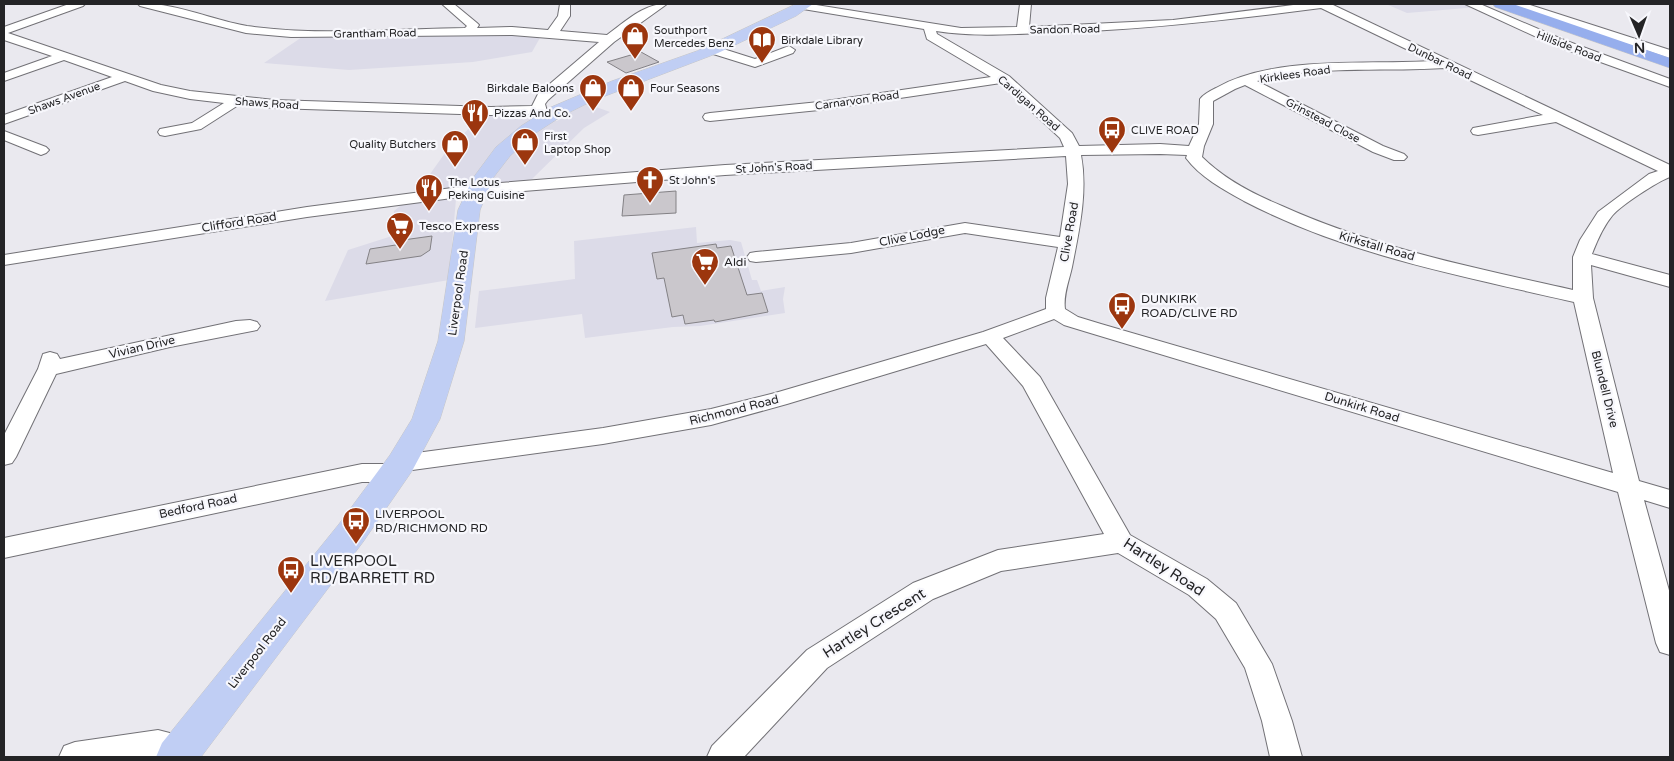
<svg xmlns="http://www.w3.org/2000/svg" width="1674" height="761" viewBox="0 0 1674 761" font-family="'Varela Round',sans-serif">
	<style>
		.built { fill: #dcdbe8 }
		.building { fill: #cac7cc; stroke: #838185 }
		.lines { fill: none; stroke-linecap: round; stroke-linejoin: round }
		.minor-casing { stroke: #727176; stroke-width: 2 }
		.major-casing { stroke: #c6c6c7; stroke-width: 1 }
		.highway-casing { stroke: #c6c6c7; stroke-width: 1 }
		.minor { fill: #fff; fill-rule: evenodd }
		.major { fill: #c0cef4; fill-rule: evenodd }
		.highway { fill: #96aeed; fill-rule: evenodd }
		.labels { text-anchor: middle; stroke-width: 4.5; stroke-linejoin: round; paint-order: stroke }
		.far-street-label { font-size: 11px; fill: #242426; stroke: #f7f7fc }
		.far-poi-label { font-size: 11px; fill: #242426; stroke: #f7f7fc; text-anchor: start }
		.street-label { font-size: 12px; fill: #242426; stroke: #f7f7fc }
		.poi-label { font-size: 12px; fill: #242426; stroke: #f7f7fc; text-anchor: start }
		.near-poi-label { font-size: 15px; fill: #242426; stroke: #f7f7fc; text-anchor: start }
		.near-street-label { font-size: 15px; fill: #242426; stroke: #f7f7fc }
	</style>
	<rect width="100%" height="100%" fill="#eae9ef"/>
	<path class="built" d="M 1386,4 L 1483,4 L 1490,6 L 1407,13 Z
		M 515,34 L 541,36 L 532,52 L 473,62 L 349,70 L 264,63 L 302,37 Z
		M 585,103 L 610,112 L 584,128 L 532,179 L 456,199 L 449,280 L 325,301 L 348,250 L 392,236 L 394,211 L 418,191 L 445,153 L 482,115 L 557,121 Z
		M 696,227 L 697,243 L 730,240 L 741,242 L 752,280 L 757,280 L 761,291 L 785,287 L 783,299 L 785,313 L 700,326 L 673,327 L 585,338 L 582,314 L 475,328 L 479,291 L 575,279 L 574,241 Z"/>
	<path class="building" d="M 641,52 L 659,62 L 626,73 L 607,62 Z
		M 676,191 L 676,213 L 622,216 L 624,195 Z
		M 432,236 L 430,250 L 421,256 L 366,264 L 370,249 L 402,244 L 403,240 Z
		M 716,244 L 717,248 L 731,246 L 747,295 L 762,293 L 768,312 L 715,322 L 714,320 L 685,324 L 683,315 L 672,317 L 664,278 L 657,279 L 652,253 Z"/>
	<g class="lines">
		<defs>
			<path id="minor" d="M 69,4 L 85,4 L 83,6 L 8,33 L 161,85 L 190,91 L 274,100 L 491,107 L 532,106 L 538,94 L 599,42 L 512,35 L 291,37 L 246,33 L 140,6 L 138,4 C 175,2 211,20 247,26 C 319,36 393,29 465,28 L 467,26 L 442,4 L 454,4 L 477,23 L 479,25 L 477,28 L 512,27 L 548,30 L 558,16 L 560,4 L 570,4 L 570,16 L 560,31 L 607,35 C 625,22 644,3 667,4 L 614,42 L 548,100 L 545,104 L 549,118 L 547,121 L 537,121 L 534,114 L 491,115 L 274,108 L 240,104 L 201,129 L 165,136 L 160,135 L 158,132 L 160,129 L 192,123 L 224,103 L 190,99 L 153,91 L 125,81 L 4,124 L 4,115 L 112,77 L 64,60 L 4,81 L 4,73 L 52,56 L 4,40 L 4,27 Z
				M 799,4 L 810,4 L 961,28 L 1017,27 L 1020,4 L 1031,4 L 1029,27 L 1173,20 L 1301,4 L 1331,4 L 1670,165 L 1670,177 C 1658,181 1620,206 1612,216 C 1603,227 1597,241 1592,254 L 1670,275 L 1670,287 L 1591,265 L 1593,298 L 1639,481 L 1670,490 L 1670,508 L 1644,500 L 1670,594 L 1670,655 L 1660,652 L 1656,643 L 1618,492 L 1087,332 L 1064,325 L 1054,319 L 1003,338 L 1040,377 L 1130,535 L 1207,579 L 1236,603 L 1272,664 L 1292,721 L 1302,757 L 1270,757 L 1262,721 L 1245,668 L 1216,619 L 1189,595 L 1118,553 L 1001,571 L 933,599 L 827,668 L 744,757 L 707,757 L 712,746 L 807,650 L 913,583 L 998,550 L 1104,534 L 1023,386 L 986,344 L 787,404 L 711,425 L 603,444 L 405,471 L 406,473 L 402,479 L 394,482 L 362,482 L 4,558 L 4,538 L 362,464 L 390,464 L 393,457 L 401,455 L 603,428 L 711,409 L 775,393 L 983,332 L 1046,309 L 1046,298 L 1058,247 L 965,233 L 851,253 L 756,262 L 750,261 L 747,257 L 750,253 L 756,252 L 851,243 L 965,223 L 1060,237 L 1068,184 L 1066,156 L 725,175 L 475,195 L 307,217 L 4,265 L 4,255 L 307,207 L 475,185 L 725,165 L 1064,147 L 1060,138 L 1001,83 L 819,110 L 710,121 L 705,120 L 703,117 L 705,114 L 710,113 L 819,102 L 991,77 L 927,39 L 924,29 L 803,9 L 799,8 L 797,6 ZM 1321,8 L 1431,61 C 1365,65 1274,55 1216,88 C 1210,91 1204,94 1200,99 L 1199,124 L 1189,146 L 1160,144 L 1079,146 L 1072,133 L 1009,76 L 937,34 L 936,31 C 973,37 1009,34 1046,33 C 1139,30 1229,20 1321,8 ZM 1445,68 L 1543,115 L 1473,128 L 1471,131 L 1473,134 L 1478,135 L 1556,122 L 1658,171 L 1649,174 L 1598,212 L 1580,240 L 1573,257 L 1573,290 C 1475,268 1375,248 1282,206 C 1253,194 1224,179 1202,157 L 1204,146 L 1213,124 L 1213,101 L 1235,89 L 1245,85 L 1373,152 L 1394,160 L 1404,160 L 1407,157 L 1404,154 L 1383,146 L 1257,81 C 1316,65 1385,72 1445,68 ZM 1160,154 L 1187,155 L 1186,158 C 1200,177 1224,190 1244,201 C 1347,255 1462,276 1574,302 L 1613,473 L 1101,324 L 1078,317 L 1065,309 C 1063,295 1069,281 1072,267 C 1079,231 1088,192 1081,155 Z
				M 1465,4 L 1480,4 L 1564,40 L 1670,79 L 1670,87 L 1556,46 Z
				M 1511,4 L 1527,4 L 1670,50 L 1670,58 L 1513,6 Z
				M 714,46 L 755,59 L 789,46 L 795,50 L 793,53 L 755,67 L 710,53 L 708,50 L 710,47 Z
				M 4,131 L 46,147 L 49,150 L 46,153 L 41,155 L 4,140 Z
				M 250,320 L 257,322 L 260,326 L 257,330 L 170,347 L 56,374 L 16,457 L 12,463 L 4,465 L 4,435 L 38,369 L 43,354 L 50,352 L 57,354 L 60,359 L 236,321 Z
				M 158,730 L 193,739 L 198,750 L 194,757 L 59,757 L 64,746 L 75,742 Z"/>
			<path id="major" d="M 796,4 L 813,4 L 796,16 L 718,53 L 592,101 L 562,116 L 534,134 L 510,156 L 493,178 L 480,210 L 464,341 L 440,419 L 412,471 L 363,542 L 201,757 L 156,757 L 162,743 L 339,524 L 390,455 L 412,419 L 438,341 L 458,210 L 473,178 L 496,147 L 521,126 L 549,108 L 612,81 L 697,51 Z"/>
			<path id="highway" d="M 1493,4 L 1513,4 L 1670,58 L 1670,68 L 1495,7 Z"/>
		</defs>
		<use href="#minor" class="minor-casing"/>
		<use href="#major" class="major-casing"/>
		<use href="#highway" class="highway-casing"/>
		<use href="#minor" class="minor"/>
		<use href="#major" class="major"/>
		<use href="#highway" class="highway"/>
	</g>
	<defs>
		<symbol id="shop-pin" viewBox="-11 -11 22 30"><path d="M0 17L-7.5 6A9.5 9.5 0 1 1 7.5 6Z" fill="#9c360e" stroke="#f7f7fc"/><path d="M-5-2.5h2.3a2.7 3.5 0 0 1 5.4 0H5L5.5 6h-11ZM-1.5-2.5h3a1.5 2.3 0 0 0-3 0Z" fill="#fff"/></symbol>
		<symbol id="library-pin" viewBox="-11 -11 22 30"><path d="M0 17L-7.5 6A9.5 9.5 0 1 1 7.5 6Z" fill="#9c360e" stroke="#f7f7fc"/><path d="M-6-4Q-3-5.5-.7-3.5V5Q-3 3-6 4ZM6-4Q3-5.5 .7-3.5V5Q3 3 6 4Z" fill="#fff"/></symbol>
		<symbol id="restaurant-pin" viewBox="-11 -11 22 30"><path d="M0 17L-7.5 6A9.5 9.5 0 1 1 7.5 6Z" fill="#9c360e" stroke="#f7f7fc"/><path d="M-5-6h1v4h1v-4h1v4h1v-4h1v5L-1.5 .5V6h-2V.5L-5-1ZM5-6V6H3V1.5H1.5Q1.5-4 5-6Z" fill="#fff"/></symbol>
		<symbol id="bus-pin" viewBox="-11 -11 22 30"><path d="M0 17L-7.5 6A9.5 9.5 0 1 1 7.5 6Z" fill="#9c360e" stroke="#f7f7fc"/><path d="M-5-6H5V4H4V6H2V4H-2V6H-4V4H-5ZM-3.5-4V0h7V-4ZM-3.5 1.2v1.5H-2V1.2ZM2 1.2v1.5H3.5V1.2Z" fill="#fff"/></symbol>
		<symbol id="church-pin" viewBox="-11 -11 22 30"><path d="M0 17L-7.5 6A9.5 9.5 0 1 1 7.5 6Z" fill="#9c360e" stroke="#f7f7fc"/><path d="M-1.2-6h2.4v3.5h3.3v2.4h-3.3V6h-2.4V-.1h-3.3v-2.4h3.3Z" fill="#fff"/></symbol>
		<symbol id="supermarket-pin" viewBox="-11 -11 22 30"><path d="M0 17L-7.5 6A9.5 9.5 0 1 1 7.5 6Z" fill="#9c360e" stroke="#f7f7fc"/><path d="M-6-5.5h2.5l.6 2H6L4.5 2H-2.5L-4.4-4H-6ZM-1.5 3.2a1.3 1.3 0 1 0 .1 0ZM3 3.2a1.3 1.3 0 1 0 .1 0Z" fill="#fff"/></symbol>
	</defs>
	<g fill-rule="evenodd">
		<use href="#shop-pin" x="619" y="20" width="32" height="43"/>
		<use href="#library-pin" x="746" y="24" width="32" height="43"/>
		<use href="#shop-pin" x="577" y="72" width="32" height="43"/>
		<use href="#shop-pin" x="615" y="72" width="32" height="43"/>
		<use href="#restaurant-pin" x="459" y="97" width="32" height="43"/>
		<use href="#bus-pin" x="1096" y="114" width="32" height="43"/>
		<use href="#shop-pin" x="509" y="126" width="32" height="43"/>
		<use href="#shop-pin" x="439" y="128" width="32" height="43"/>
		<use href="#church-pin" x="634" y="164" width="32" height="43"/>
		<use href="#restaurant-pin" x="413" y="172" width="32" height="43"/>
		<use href="#supermarket-pin" x="384" y="210" width="32" height="43"/>
		<use href="#supermarket-pin" x="689" y="246" width="32" height="43"/>
		<use href="#bus-pin" x="1106" y="290" width="32" height="43"/>
		<use href="#bus-pin" x="340" y="505" width="32" height="43"/>
		<use href="#bus-pin" x="275" y="554" width="32" height="43"/>
	</g>
	<g class="labels">
		<g class="far-street-label">
			<text transform="translate(1065 29) rotate(-1)" y="4">Sandon Road</text>
			<text transform="translate(375 33) rotate(-1)" y="4">Grantham Road</text>
			<text transform="translate(1569 46) rotate(21)" y="4">Hillside Road</text>
			<text transform="translate(1440 61) rotate(26)" y="4">Dunbar Road</text>
			<text transform="translate(1295 74) rotate(-8)" y="4">Kirklees Road</text>
			<text transform="translate(64 98) rotate(-20)" y="4">Shaws Avenue</text>
			<text transform="translate(857 100) rotate(-8)" y="4">Carnarvon Road</text>
			<text transform="translate(267 103) rotate(4)" y="4">Shaws Road</text>
			<text transform="translate(1029 103) rotate(41)" y="4">Cardigan Road</text>
			<text transform="translate(1323 120) rotate(28)" y="4">Grinstead Close</text>
			<text transform="translate(774 167) rotate(-3)" y="4">St John's Road</text>
		</g>
		<g class="far-poi-label">
			<text x="654" y="34">Southport<tspan x="654" dy="13">Mercedes Benz</tspan></text>
			<text x="781" y="44">Birkdale Library</text>
			<text x="574" y="92" text-anchor="end">Birkdale Baloons</text>
			<text x="650" y="92">Four Seasons</text>
			<text x="494" y="117">Pizzas And Co.</text>
			<text x="1131" y="134">CLIVE ROAD</text>
			<text x="544" y="140">First<tspan x="544" dy="13">Laptop Shop</tspan></text>
			<text x="436" y="148" text-anchor="end">Quality Butchers</text>
			<text x="669" y="184">St John's</text>
			<text x="448" y="186">The Lotus<tspan x="448" dy="13">Peking Cuisine</tspan></text>
		</g>
		<g class="street-label">
			<text transform="translate(239 222) rotate(-9)" y="4">Clifford Road</text>
			<text transform="translate(1069 232) rotate(-80)" y="4">Clive Road</text>
			<text transform="translate(912 236) rotate(-11)" y="4">Clive Lodge</text>
			<text transform="translate(1377 246) rotate(16)" y="4">Kirkstall Road</text>
			<text transform="translate(458 293) rotate(-82)" y="4">Liverpool Road</text>
			<text transform="translate(142 347) rotate(-13)" y="4">Vivian Drive</text>
			<text transform="translate(1605 389) rotate(76)" y="4">Blundell Drive</text>
			<text transform="translate(1362 407) rotate(17)" y="4">Dunkirk Road</text>
			<text transform="translate(734 410) rotate(-14)" y="4">Richmond Road</text>
			<text transform="translate(198 506) rotate(-12)" y="4">Bedford Road</text>
			<text transform="translate(257 653) rotate(-52)" y="4">Liverpool Road</text>
		</g>
		<g class="poi-label">
			<text x="419" y="230">Tesco Express</text>
			<text x="724" y="266">Aldi</text>
			<text x="1141" y="303">DUNKIRK<tspan x="1141" dy="14">ROAD/CLIVE RD</tspan></text>
			<text x="375" y="518">LIVERPOOL<tspan x="375" dy="14">RD/RICHMOND RD</tspan></text>
		</g>
		<g class="near-poi-label">
			<text x="310" y="566">LIVERPOOL<tspan x="310" dy="17">RD/BARRETT RD</tspan></text>
		</g>
		<g class="near-street-label">
			<text transform="translate(1164 567) rotate(33)" y="5">Hartley Road</text>
			<text transform="translate(874 623) rotate(-32)" y="5">Hartley Crescent</text>
		</g>
	</g>
	<rect width="1674" height="761" fill="none" stroke="#242426" stroke-width="10"/>
	<g transform="translate(1639 35) rotate(178)" stroke="#f7f7fc" stroke-width="4" paint-order="stroke">
	<path d="M0-4L9 19L0 12L-9 19Z" fill="#242426"/>
	<text y="-8" font-size="14" font-weight="bold" text-anchor="middle" fill="#242426">N</text>
	</g>
</svg>
